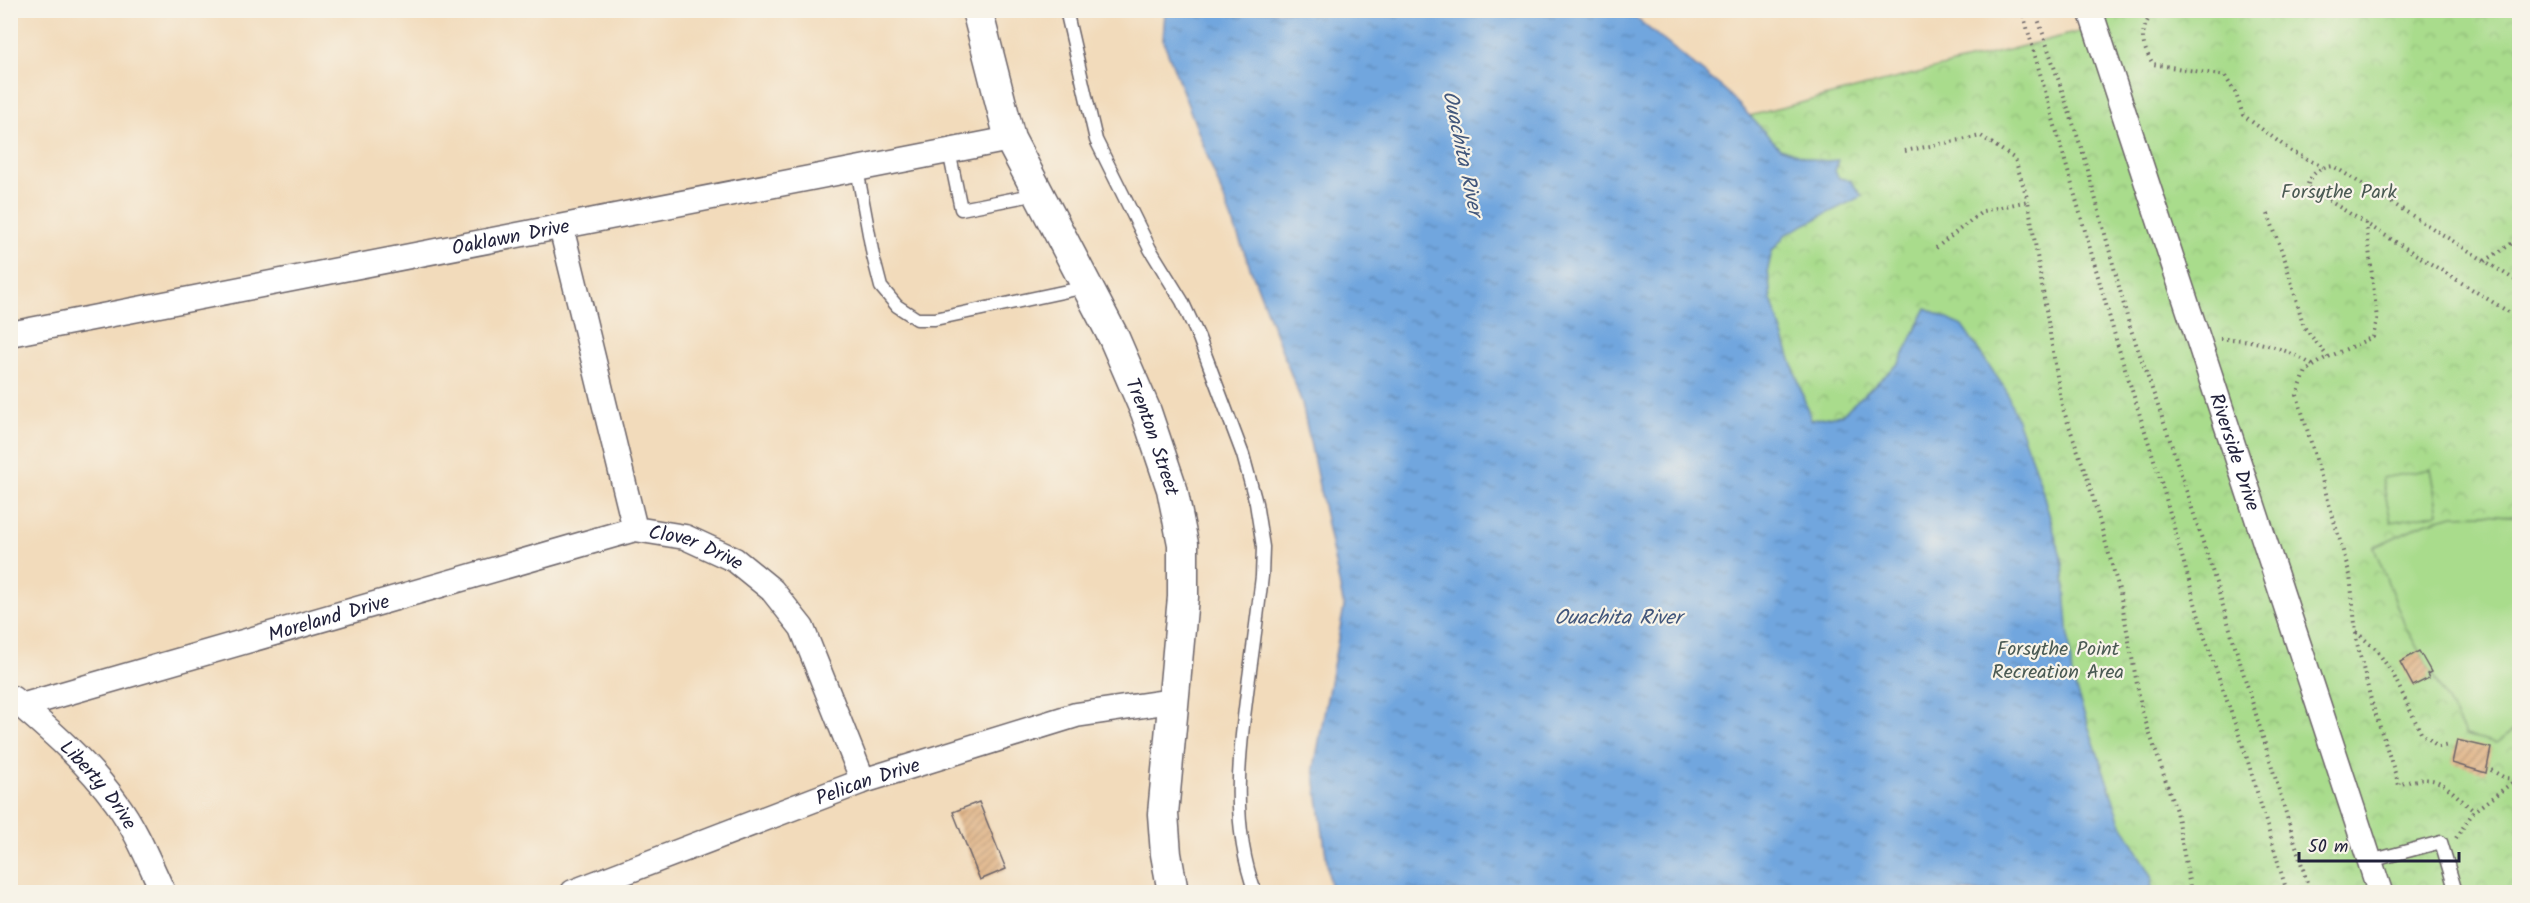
<svg xmlns="http://www.w3.org/2000/svg" width="2530" height="903" viewBox="0 0 2530 903" font-family="Kalam,sans-serif">
	<style>
		.park { fill: url(#park-crowns); stroke: #667f64; stroke-width: 1.5 }
		.pitch { fill: #a9dc8c; stroke: #667f64; stroke-width: 1.5 }
		.water { fill: url(#water-ripples); stroke: #4a648c; stroke-width: 1.5 }
		.building { fill: url(#building-hatch) }
		.lines { fill: none; stroke-linecap: round; stroke-linejoin: round }
		.service-casing { stroke: #6b6368; stroke-width: 15 }
		.minor-casing { stroke: #6b6368; stroke-width: 27 }
		.tertiary-casing { stroke: #6b6368; stroke-width: 33 }
		.path { stroke: #6b6368; stroke-width: 4; stroke-dasharray: 1.5 4.5; stroke-linecap: butt }
		.service { stroke: #fff; stroke-width: 12 }
		.minor { stroke: #fff; stroke-width: 24 }
		.tertiary { stroke: #fff; stroke-width: 30 }
		.labels { text-anchor: middle; stroke-width: 4.5; stroke-linejoin: round; paint-order: stroke }
		.park-label { font-size: 20px; fill: #4a5a53; stroke: #f7f3e8 }
		.street-label { font-size: 20px; fill: #22223b; stroke: #f7f3e8 }
		.water-label { font-size: 21px; font-style: italic; fill: #42577c; stroke: #f7f3e8 }
	</style>
	<defs>
		<pattern id="park-crowns" width="20" height="18" patternUnits="userSpaceOnUse" patternTransform="scale(1.5)"><rect width="20" height="18" fill="#a9dc8c"/><path d="M2 6a3 3 0 1 1 6 0M12 15a3 3 0 1 1 6 0" fill="none" stroke="#91bc7a"/></pattern>
		<pattern id="water-ripples" width="26" height="14" patternUnits="userSpaceOnUse" patternTransform="scale(1.5)"><rect width="26" height="14" fill="#71a6de"/><path d="M2 4q2-2 4 0t4 0M15 11q2-2 4 0t4 0" fill="none" stroke="#5c87b5"/></pattern>
		<pattern id="building-hatch" width="6" height="6" patternUnits="userSpaceOnUse" patternTransform="scale(1.5)"><rect width="6" height="6" fill="#e0b385"/><path d="M-1 1l2-2M0 6l6-6M5 7l2-2" fill="none" stroke="#b5916e"/></pattern>
	</defs>
	<rect width="100%" height="100%" fill="#f7f3e8"/>
	<filter id="ink" filterUnits="userSpaceOnUse"><feTurbulence type="fractalNoise" baseFrequency=".0167" numOctaves="2"/><feDisplacementMap in="SourceGraphic" scale="12" xChannelSelector="R" yChannelSelector="G"/><feConvolveMatrix kernelMatrix="1 2 1 2 8 2 1 2 1" color-interpolation-filters="sRGB"/></filter>
	<filter id="wash" filterUnits="userSpaceOnUse"><feTurbulence type="fractalNoise" baseFrequency=".008" numOctaves="4" result="noise"/><feDisplacementMap in="SourceGraphic" scale="24" xChannelSelector="R" yChannelSelector="G"/><feGaussianBlur stdDeviation="1.35" result="paint"/><feColorMatrix in="noise" values="0 0 0 0 0 0 0 0 0 0 0 0 0 0 0 0 0 1.4 0 .05"/><feComposite in="paint" operator="in"/></filter>
	<g filter="url(#wash)">
		<rect width="100%" height="100%" fill="#f2dbbb"/>
		<path class="park" d="M 2084,11 L 2519,11 L 2519,892 L 1881,892 L 1675,135 L 2090,29 Z"/>
		<path class="pitch" d="M 2431,469 L 2439,513 L 2391,522 L 2382,478 Z
			M 2485,514 L 2520,517 L 2519,726 L 2496,743 L 2466,735 L 2405,626 L 2374,547 L 2425,523 L 2453,515 Z"/>
		<path class="water" d="M 1165,11 L 1627,11 L 1725,90 L 1780,148 L 1812,159 L 1826,161 L 1839,160 L 1835,171 L 1839,178 L 1850,180 L 1862,196 L 1786,234 L 1772,251 L 1768,269 L 1771,299 L 1811,420 L 1841,415 L 1900,362 L 1926,308 L 1962,326 L 2006,390 L 2039,479 L 2063,563 L 2072,678 L 2121,822 L 2152,876 L 2151,892 L 1331,892 L 1314,768 L 1344,607 L 1302,403 L 1163,40 Z"/>
		<g id="blocks">
			<path class="building" d="M 2419,651 L 2431,672 L 2427,674 L 2429,678 L 2413,686 L 2400,662 Z
				M 2457,740 L 2491,748 L 2486,773 L 2452,763 Z
				M 979,802 L 1006,869 L 980,880 L 953,812 Z"/>
		</g>
	</g>
	<g filter="url(#ink)">
		<use href="#blocks" fill-opacity="0" stroke="#6b6368" stroke-width="1.5"/>
		<g class="lines">
			<defs>
				<path id="service" d="M 1066,10 L 1096,140 L 1150,249 L 1182,301 L 1199,338 L 1243,455 L 1256,503 L 1263,547 L 1262,576 C 1258,612 1253,648 1248,685 C 1239,755 1230,824 1255,892
					M 949,151 L 961,209 L 1037,194
					M 857,169 L 873,256 L 881,287 L 897,306 L 917,319 L 935,319 L 1086,287
					M 2370,861 L 2441,842 L 2456,892"/>
				<g id="minor">
					<path id="s1" d="M 2090,10 L 2380,892"/>
					<path id="s2" d="M 561,227 L 635,529 L 685,537 L 735,560 L 772,590 L 802,628 L 863,781"/>
					<path id="s3" d="M 10,334 L 1010,139"/>
					<path id="s4" d="M 12,698 C 49,729 88,763 116,802 C 136,829 149,862 163,892"/>
					<path id="s5" d="M 21,706 L 635,529"/>
					<path id="s6" d="M 573,892 L 863,781 L 1076,715 L 1172,701"/>
				</g>
				<g id="tertiary">
					<path id="s7" d="M 977,10 L 1010,139 L 1114,338 L 1146,412 L 1172,489 L 1183,544 L 1183,597 L 1163,814 L 1166,854 L 1173,892"/>
				</g>
			</defs>
			<use href="#service" class="service-casing"/>
			<use href="#minor" class="minor-casing"/>
			<use href="#tertiary" class="tertiary-casing"/>
			<path class="path" d="M 2022,10 L 2117,343 L 2163,488 L 2204,635 L 2246,755 L 2287,892
				M 2035,10 L 2085,159 L 2129,324 L 2169,437 L 2212,570 L 2310,892
				M 2154,10 C 2139,32 2140,42 2153,64 L 2225,76 L 2236,94 L 2243,115 L 2291,151 L 2323,167
				M 1905,151 L 1981,136 L 2015,159 L 2028,201
				M 2268,214 L 2285,260 L 2304,327 L 2328,357
				M 2366,223 L 2377,319 L 2373,337 L 2324,359 L 2306,371 L 2297,395 L 2350,575 L 2357,643 L 2371,700 L 2399,785 C 2440,770 2445,787 2474,811
				M 1936,248 L 1983,211 L 2028,201 L 2062,406 L 2087,477 L 2120,593 L 2142,711 L 2176,811 L 2191,892
				M 2485,261 L 2520,238
				M 2520,283 L 2333,166 C 2319,168 2311,173 2307,187 L 2520,319
				M 2220,339 C 2252,338 2287,348 2314,366
				M 2356,632 L 2376,649 L 2393,674 L 2421,733 L 2439,747 L 2449,745
				M 2491,770 L 2505,778 L 2516,779
				M 2456,838 L 2474,811 L 2520,777"/>
			<use href="#service" class="service"/>
			<use href="#minor" class="minor"/>
			<use href="#tertiary" class="tertiary"/>
		</g>
	</g>
	<g class="labels">
		<g class="park-label">
			<text x="2339" y="198">Forsythe Park</text>
			<text x="2058" y="655">Forsythe Point<tspan x="2058" dy="23">Recreation Area</tspan></text>
		</g>
		<g class="street-label">
			<text dy="7" stroke="none"><textPath href="#s3" startOffset="510">Oaklawn Drive</textPath></text>
			<text dy="7" stroke="none"><textPath href="#s7" startOffset="464">Trenton Street</textPath></text>
			<text dy="7" stroke="none"><textPath href="#s1" startOffset="465">Riverside Drive</textPath></text>
			<text dy="7" stroke="none"><textPath href="#s2" startOffset="375">Clover Drive</textPath></text>
			<text dy="7" stroke="none"><textPath href="#s5" startOffset="320">Moreland Drive</textPath></text>
			<text dy="7" stroke="none"><textPath href="#s6" startOffset="315">Pelican Drive</textPath></text>
			<text dy="7" stroke="none"><textPath href="#s4" startOffset="123">Liberty Drive</textPath></text>
		</g>
		<g class="water-label">
			<text transform="translate(1463 153) rotate(78)" y="7">Ouachita River</text>
			<text x="1618" y="624">Ouachita River</text>
		</g>
	</g>
	<rect width="2530" height="903" fill="none" stroke="#f7f3e8" stroke-width="36"/>
	<path d="M2299 852v9h160v-9" fill="none" stroke="#22223b" stroke-width="3"/>
	<text x="2308" y="852" font-size="18" fill="#22223b" stroke="#f7f3e8" stroke-width="4.5" paint-order="stroke">50 m</text>
</svg>
